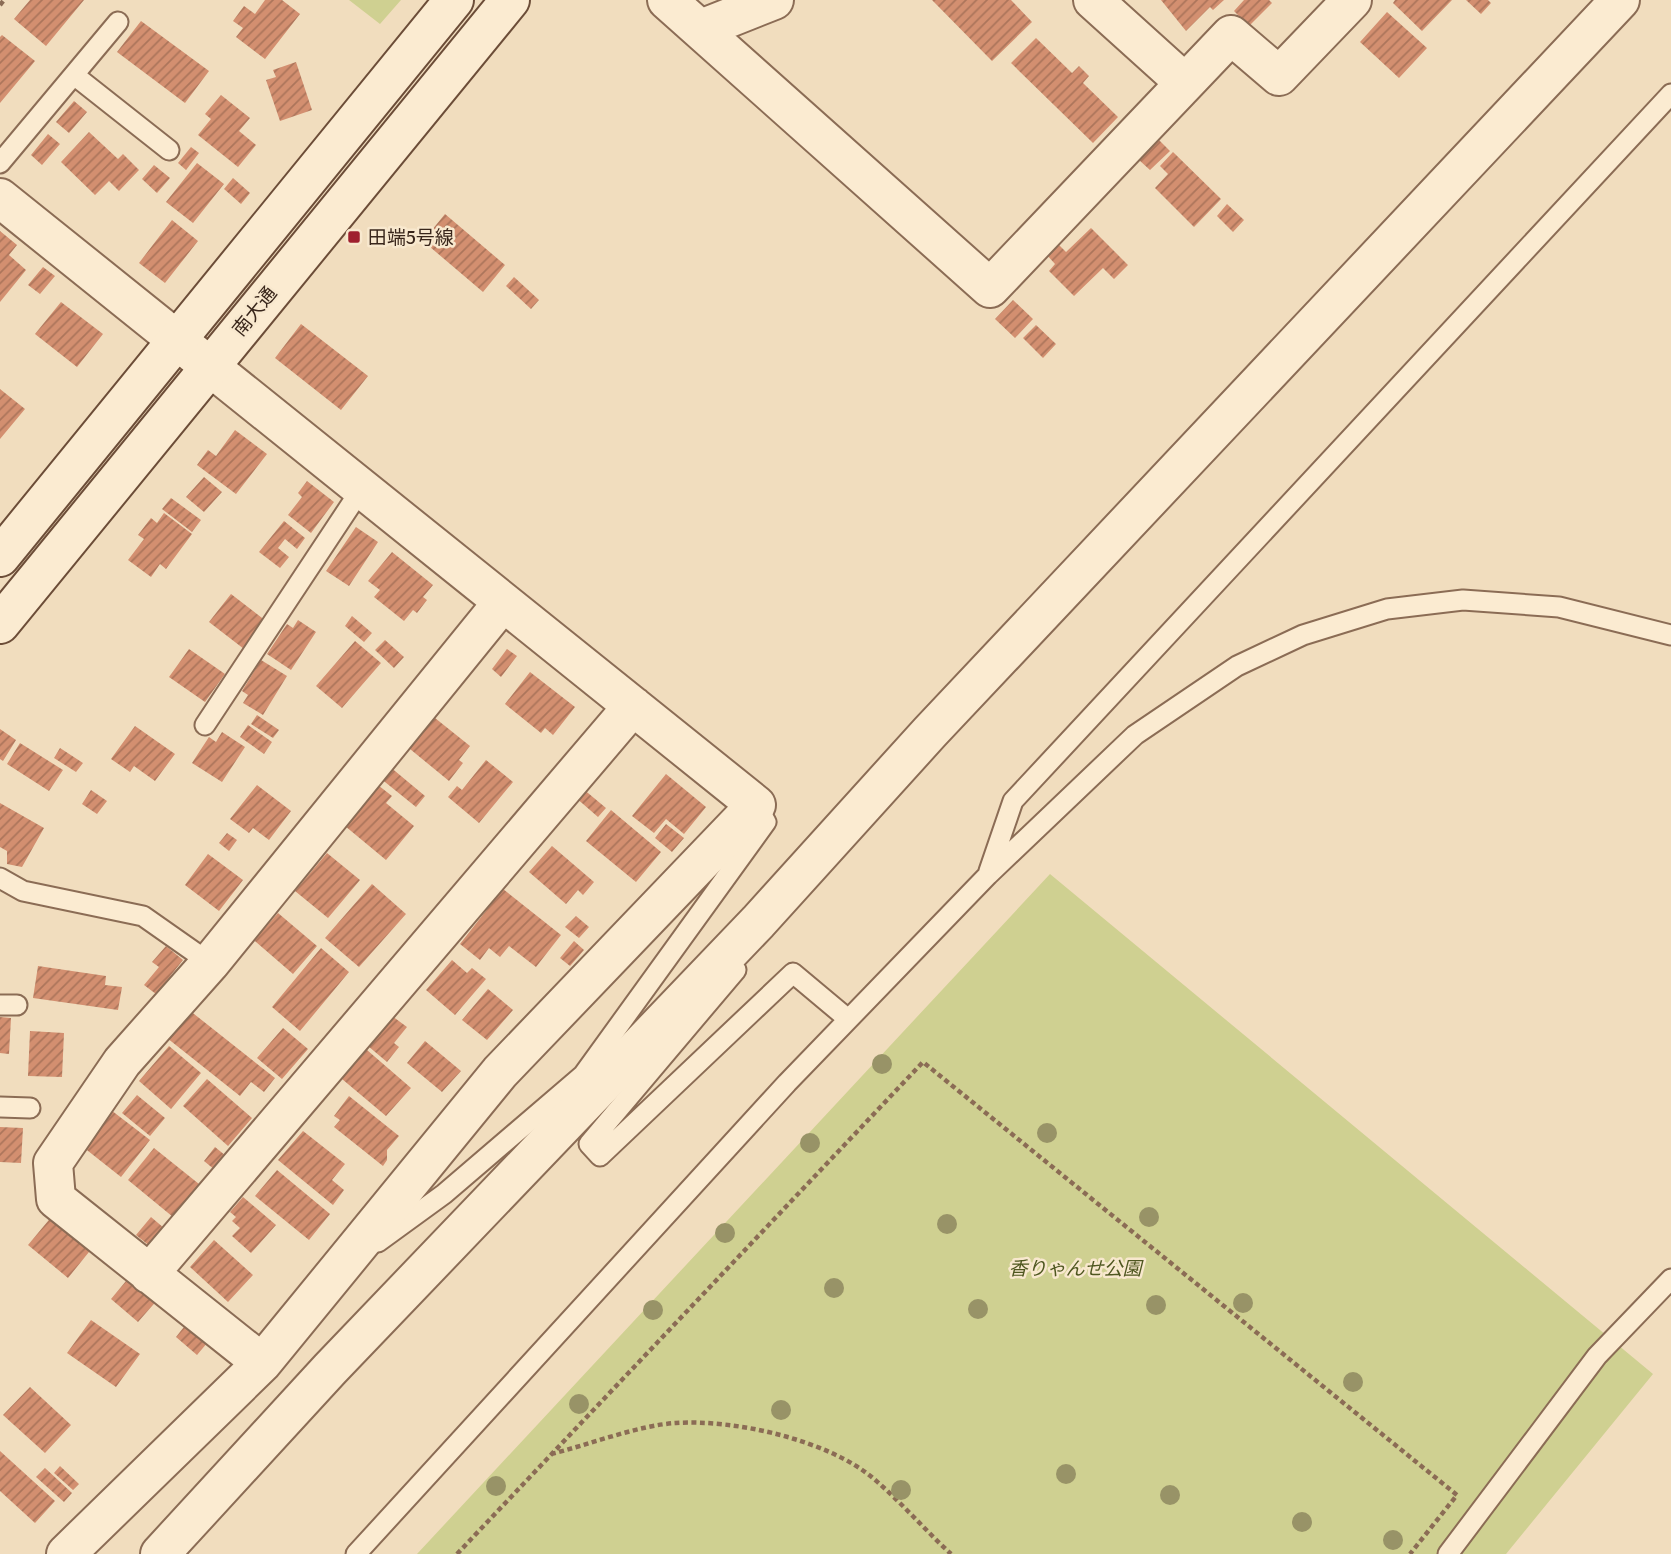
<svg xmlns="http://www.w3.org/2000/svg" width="1671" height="1554" viewBox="0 0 1671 1554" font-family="Literata,'Noto Sans JP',serif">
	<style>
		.park { fill: #cfd091 }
		.building { fill: url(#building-hatch) }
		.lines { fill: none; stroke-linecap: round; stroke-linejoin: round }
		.lane-casing { stroke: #8b6c55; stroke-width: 23 }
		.street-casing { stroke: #8b6c55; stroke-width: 42 }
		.secondary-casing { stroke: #6c4d38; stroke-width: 42 }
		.path { stroke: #8b6c55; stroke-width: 4.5; stroke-dasharray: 5 3.5; stroke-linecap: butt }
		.lane { stroke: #fbebd1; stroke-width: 19 }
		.street { stroke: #fbebd1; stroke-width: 38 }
		.secondary { stroke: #fbebd1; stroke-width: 38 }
		.tree { fill: #989367 }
		.poi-dot { fill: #9f202e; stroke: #f8e8ce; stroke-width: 2.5 }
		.labels { text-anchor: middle; stroke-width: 5; stroke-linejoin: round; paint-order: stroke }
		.poi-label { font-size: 19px; fill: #39261b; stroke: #f8e8ce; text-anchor: start }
		.street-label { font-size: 19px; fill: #39261b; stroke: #f8e8ce }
		.park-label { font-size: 19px; font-style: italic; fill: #4f5720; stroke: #f8e8ce }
	</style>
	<defs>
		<pattern id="building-hatch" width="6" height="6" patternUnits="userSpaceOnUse" patternTransform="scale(1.75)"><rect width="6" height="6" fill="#d38f70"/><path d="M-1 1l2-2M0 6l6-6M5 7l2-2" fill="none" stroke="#ac755b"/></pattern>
	</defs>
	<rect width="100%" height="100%" fill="#f1ddbe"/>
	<path class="park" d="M 349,0 L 401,0 L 380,24 Z
		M 1050,874 L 1653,1374 L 1506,1554 L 417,1554 Z"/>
	<path class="building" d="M 30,0 L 84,0 L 46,46 L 14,19 Z
		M 265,0 L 282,0 L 300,14 L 265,59 L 236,37 L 243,28 L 233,21 L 244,6 L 255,14 Z
		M 932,0 L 1011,0 L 1032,22 L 992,61 Z
		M 1161,0 L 1224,0 L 1213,10 L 1210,7 L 1186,31 Z
		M 1244,0 L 1269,0 L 1272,3 L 1249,26 L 1234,11 Z
		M 1395,0 L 1452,0 L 1422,31 L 1393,3 Z
		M 1466,0 L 1488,0 L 1491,3 L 1481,14 Z
		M 1387,12 L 1427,48 L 1399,78 L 1360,42 Z
		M 141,21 L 209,71 L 185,103 L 117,52 Z
		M 2,35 L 35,61 L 0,103 L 0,37 Z
		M 1036,38 L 1072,73 L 1079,66 L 1089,76 L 1083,83 L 1118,117 L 1093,143 L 1011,63 Z
		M 296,62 L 312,110 L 280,121 L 266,80 L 276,77 L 273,70 Z
		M 221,95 L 250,118 L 239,131 L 256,145 L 238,167 L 198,135 L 211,119 L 205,114 Z
		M 74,101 L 87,112 L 69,133 L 56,122 Z
		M 89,132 L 118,159 L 123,154 L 139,170 L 119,191 L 109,181 L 95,195 L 61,162 Z
		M 48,134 L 60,144 L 42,165 L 31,155 Z
		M 1158,139 L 1170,151 L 1150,170 L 1139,160 Z
		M 191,147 L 199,153 L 186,170 L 178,163 Z
		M 1173,152 L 1221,199 L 1194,227 L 1155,188 L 1168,174 L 1160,166 Z
		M 197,163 L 224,184 L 193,223 L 166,202 Z
		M 154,165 L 170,178 L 157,193 L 142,179 Z
		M 233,178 L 250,193 L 241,204 L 224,189 Z
		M 1227,204 L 1244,220 L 1233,232 L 1217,216 Z
		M 445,214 L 505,265 L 483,292 L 423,241 Z
		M 172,220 L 198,241 L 165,283 L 139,263 Z
		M 1091,228 L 1128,265 L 1114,279 L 1103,268 L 1074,296 L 1049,271 L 1055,264 L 1047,255 L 1058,244 L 1066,252 Z
		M 0,231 L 17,245 L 9,255 L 26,270 L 0,302 Z
		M 43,267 L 55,276 L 40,294 L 28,285 Z
		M 514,277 L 539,300 L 531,309 L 506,286 Z
		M 1013,300 L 1033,319 L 1015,338 L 995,319 Z
		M 61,302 L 103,334 L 77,367 L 35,334 Z
		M 301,324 L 368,376 L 341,410 L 275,358 Z
		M 1036,325 L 1056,344 L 1043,358 L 1023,338 Z
		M 0,389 L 25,409 L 0,439 Z
		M 235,430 L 267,454 L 236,494 L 197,465 L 208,450 L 216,456 Z
		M 204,477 L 222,492 L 204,512 L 186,497 Z
		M 307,481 L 334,502 L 311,533 L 288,515 L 302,497 L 298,493 Z
		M 171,498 L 201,520 L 192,532 L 162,509 Z
		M 164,513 L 192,534 L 166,569 L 160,564 L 151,577 L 128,560 L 144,539 L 138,535 L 151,518 L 157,523 Z
		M 284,521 L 305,538 L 297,549 L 285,539 L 278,548 L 289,557 L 280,568 L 259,552 Z
		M 356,527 L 378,542 L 349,586 L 326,571 Z
		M 392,552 L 433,585 L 423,597 L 427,600 L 417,613 L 413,610 L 404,621 L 374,597 L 380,590 L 368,581 Z
		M 231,594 L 266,621 L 244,649 L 209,622 Z
		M 352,616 L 372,633 L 364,642 L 345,626 Z
		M 298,620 L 316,632 L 291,670 L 267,654 L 287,624 L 293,628 Z
		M 385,640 L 404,657 L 394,668 L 375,650 Z
		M 355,641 L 381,663 L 342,708 L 316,686 Z
		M 189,649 L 225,674 L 205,702 L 169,677 Z
		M 507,649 L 517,656 L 501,677 L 492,669 Z
		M 261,660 L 287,676 L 263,715 L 243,703 L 248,695 L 242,691 Z
		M 530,672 L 575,707 L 553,735 L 545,728 L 541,733 L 505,704 Z
		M 257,715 L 279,730 L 273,738 L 251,724 Z
		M 435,718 L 470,746 L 459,760 L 463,763 L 449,781 L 410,749 Z
		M 248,725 L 272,742 L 264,754 L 240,737 Z
		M 135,726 L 175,754 L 155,781 L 134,766 L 130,772 L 111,759 Z
		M 0,729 L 16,740 L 3,761 L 0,759 Z
		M 222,732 L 245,747 L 222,782 L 192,763 L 209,737 L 216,742 Z
		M 20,743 L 63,770 L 49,791 L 7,764 Z
		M 60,748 L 83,763 L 76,772 L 54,758 Z
		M 486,760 L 513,782 L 479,823 L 448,797 L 457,786 L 462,790 Z
		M 389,766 L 425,796 L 416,807 L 380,778 Z
		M 666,774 L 706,807 L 684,834 L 666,819 L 654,833 L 632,816 Z
		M 374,782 L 392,796 L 386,803 L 414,826 L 386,860 L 345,826 Z
		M 257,785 L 291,811 L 269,840 L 253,828 L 249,833 L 230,819 Z
		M 582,788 L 606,808 L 598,817 L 575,797 Z
		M 91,790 L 107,801 L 97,814 L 82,804 Z
		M 0,803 L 44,828 L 22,867 L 7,864 L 7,851 L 0,847 Z
		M 611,810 L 661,852 L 636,882 L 586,841 Z
		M 666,824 L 684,838 L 672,852 L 655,838 Z
		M 227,833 L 237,840 L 229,851 L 219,843 Z
		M 552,846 L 594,882 L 583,895 L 578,890 L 566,904 L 529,872 Z
		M 327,853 L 360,880 L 328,918 L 295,891 Z
		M 208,854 L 243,880 L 219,911 L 185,885 Z
		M 372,884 L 406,914 L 359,967 L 325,938 Z
		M 503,889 L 561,935 L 536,967 L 509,946 L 500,957 L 489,948 L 480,960 L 460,944 Z
		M 278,913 L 317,946 L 293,974 L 248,935 L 258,923 L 264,929 Z
		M 576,916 L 589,927 L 579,938 L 565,927 Z
		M 574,941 L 584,950 L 570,966 L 560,958 Z
		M 166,946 L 183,960 L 156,994 L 144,985 L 159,967 L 152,962 Z
		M 321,948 L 349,972 L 300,1031 L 272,1007 Z
		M 452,960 L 467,973 L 472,968 L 486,979 L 455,1015 L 426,990 Z
		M 38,966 L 106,976 L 105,985 L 122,987 L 118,1010 L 33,998 Z
		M 488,989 L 513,1010 L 487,1040 L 462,1020 Z
		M 189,1010 L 275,1078 L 264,1092 L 251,1082 L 240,1096 L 167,1038 Z
		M 392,1016 L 407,1027 L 394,1043 L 399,1047 L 387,1062 L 368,1046 Z
		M 0,1017 L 11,1018 L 9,1054 L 0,1053 Z
		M 283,1028 L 308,1049 L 282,1079 L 257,1058 Z
		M 30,1031 L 64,1033 L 62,1077 L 28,1076 Z
		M 425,1041 L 461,1071 L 442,1092 L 407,1063 Z
		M 169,1046 L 201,1073 L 171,1109 L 139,1081 Z
		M 367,1050 L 411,1088 L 386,1116 L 342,1079 Z
		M 207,1079 L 252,1118 L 228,1146 L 183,1106 Z
		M 137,1095 L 165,1118 L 150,1136 L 122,1113 Z
		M 349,1096 L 399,1136 L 387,1150 L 387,1160 L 383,1166 L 334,1127 L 340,1120 L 334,1116 Z
		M 107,1107 L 150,1140 L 121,1177 L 78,1143 Z
		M 0,1127 L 23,1128 L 21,1163 L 0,1162 Z
		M 303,1131 L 345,1164 L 332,1180 L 344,1190 L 333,1205 L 278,1160 Z
		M 215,1147 L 226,1156 L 215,1170 L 204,1161 Z
		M 154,1148 L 199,1184 L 173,1217 L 128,1180 Z
		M 277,1170 L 330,1214 L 309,1240 L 255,1196 Z
		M 243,1197 L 276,1225 L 251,1253 L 232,1236 L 240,1228 L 232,1221 L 236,1217 L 230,1212 Z
		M 53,1215 L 93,1247 L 68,1278 L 28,1245 Z
		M 151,1217 L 171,1234 L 151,1247 L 136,1235 Z
		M 214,1240 L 253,1275 L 228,1302 L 190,1267 Z
		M 131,1275 L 159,1298 L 138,1322 L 111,1299 Z
		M 191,1318 L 213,1336 L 197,1355 L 176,1337 Z
		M 91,1320 L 140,1354 L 116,1387 L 67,1353 Z
		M 30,1387 L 71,1425 L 45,1453 L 3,1415 Z
		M 0,1451 L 55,1501 L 35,1523 L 0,1491 Z
		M 60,1466 L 79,1484 L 73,1490 L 54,1473 Z
		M 45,1468 L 72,1493 L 64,1502 L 36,1477 Z"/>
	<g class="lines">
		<defs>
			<path id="lane" d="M 74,75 L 169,150
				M 0,163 L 118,22
				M 205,725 L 362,488
				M 989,871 L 1013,801 L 1671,94
				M 0,878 L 23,891 L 143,916 L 210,963
				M 736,970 L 589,1144 L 600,1156 L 793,973 L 848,1019
				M 0,1005 L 17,1005
				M 0,1107 L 30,1108
				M 378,1242 L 444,1194 L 583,1075 L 766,822 L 756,805
				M 356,1554 L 787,1083 L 988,875 L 1135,735 L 1237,666 L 1303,635 L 1387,609 L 1463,600 L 1559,607 L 1671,635
				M 1448,1554 L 1597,1356 L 1671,1279"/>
			<path id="street" d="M 667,0 L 990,288 L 1231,35 L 1279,76 L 1352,0
				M 1093,0 L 1185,83
				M 701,29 L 774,0
				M 0,198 L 756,805 L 500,1072 L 262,1363 L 66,1554
				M 149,1274 L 633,706
				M 262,1363 L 56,1199 L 53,1163 L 122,1062 L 210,963 L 503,602
				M 160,1554 L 330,1369 L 758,922 L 930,732 L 1620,0"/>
			<path id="secondary" d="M 0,557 L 454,0
				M 0,624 L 510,0"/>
		</defs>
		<use href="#lane" class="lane-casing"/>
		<use href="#street" class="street-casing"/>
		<use href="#secondary" class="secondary-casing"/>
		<path class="path" d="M 0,5 L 4,0
			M 551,1454 C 588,1445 639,1425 676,1423 C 734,1419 829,1440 874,1479 C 901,1502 925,1530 951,1554
			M 457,1554 L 923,1062 L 1457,1495 L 1410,1554"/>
		<use href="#lane" class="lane"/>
		<use href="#street" class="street"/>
		<use href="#secondary" class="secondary"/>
	</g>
	<g class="tree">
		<circle cx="882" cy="1064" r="10"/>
		<circle cx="1047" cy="1133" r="10"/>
		<circle cx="810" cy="1143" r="10"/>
		<circle cx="1149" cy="1217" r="10"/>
		<circle cx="947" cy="1224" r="10"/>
		<circle cx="725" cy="1233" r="10"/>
		<circle cx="834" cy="1288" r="10"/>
		<circle cx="1243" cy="1303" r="10"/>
		<circle cx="1156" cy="1305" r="10"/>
		<circle cx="978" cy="1309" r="10"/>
		<circle cx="653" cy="1310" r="10"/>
		<circle cx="1353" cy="1382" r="10"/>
		<circle cx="579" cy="1404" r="10"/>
		<circle cx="781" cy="1410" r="10"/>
		<circle cx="1066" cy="1474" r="10"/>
		<circle cx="496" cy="1486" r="10"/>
		<circle cx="901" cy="1490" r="10"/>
		<circle cx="1170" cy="1495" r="10"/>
		<circle cx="1302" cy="1522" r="10"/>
		<circle cx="1393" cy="1540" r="10"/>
	</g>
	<rect class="poi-dot" x="347" y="230" width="14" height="14" rx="3.5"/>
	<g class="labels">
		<g class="poi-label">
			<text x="368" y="244">田端5号線</text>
		</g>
		<g class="street-label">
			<text transform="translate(254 311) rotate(-51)" y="7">南大通</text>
		</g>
		<g class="park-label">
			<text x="1075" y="1275">香りゃんせ公園</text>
		</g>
	</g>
</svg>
